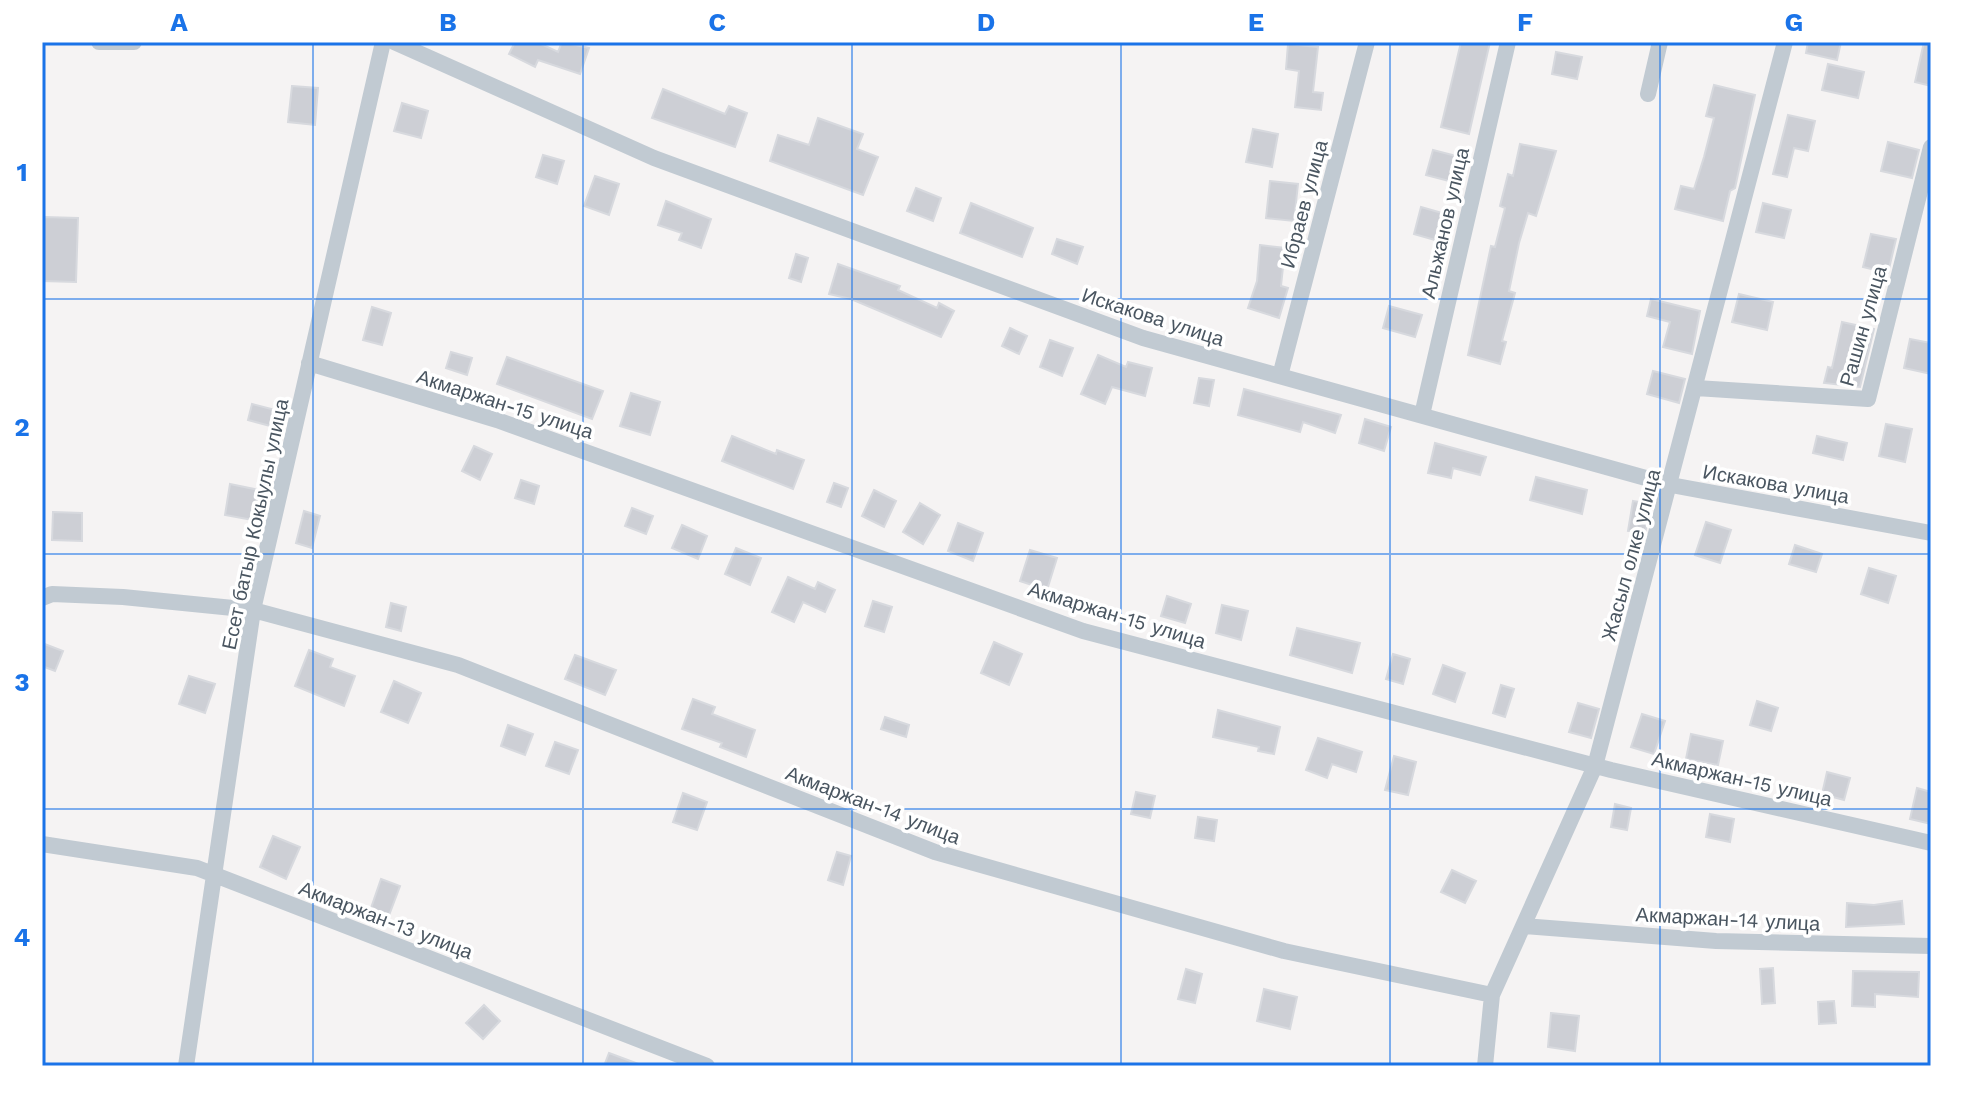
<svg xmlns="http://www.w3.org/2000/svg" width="1973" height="1108" viewBox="0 0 1973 1108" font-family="'Work Sans',sans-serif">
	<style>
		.building { fill: #cdcfd5; stroke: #d7d9de; stroke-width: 2 }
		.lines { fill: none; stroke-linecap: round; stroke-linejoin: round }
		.minor { stroke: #c1cad2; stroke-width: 16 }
		.grid { fill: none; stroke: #1a73e8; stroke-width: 2; stroke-opacity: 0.55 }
		.labels { text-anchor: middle; stroke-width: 7; stroke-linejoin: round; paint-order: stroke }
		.street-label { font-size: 20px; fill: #4a5661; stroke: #fff }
		.neatline { fill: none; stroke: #1a73e8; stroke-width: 3 }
		.grid-label { font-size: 26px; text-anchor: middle; font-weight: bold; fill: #1a73e8 }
	</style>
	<rect width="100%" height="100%" fill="#f5f3f3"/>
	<path class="building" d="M 515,42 L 537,42 L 558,52 L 562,42 L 589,48 L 580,74 L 538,60 L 535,67 L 509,54 Z
		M 1461,42 L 1490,42 L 1469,134 L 1441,127 Z
		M 1808,42 L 1841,42 L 1837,60 L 1806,53 Z
		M 1924,42 L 1931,42 L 1931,86 L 1915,82 Z
		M 1288,44 L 1318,47 L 1313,92 L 1323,93 L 1321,110 L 1295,107 L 1299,71 L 1286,69 Z
		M 1556,52 L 1582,57 L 1577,79 L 1552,74 Z
		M 1828,64 L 1864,72 L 1858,98 L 1822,90 Z
		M 1714,85 L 1755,95 L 1735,188 L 1730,191 L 1723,221 L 1675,209 L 1681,186 L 1694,189 L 1704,157 L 1714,118 L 1706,116 Z
		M 292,86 L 318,88 L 315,125 L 288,122 Z
		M 663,89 L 725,114 L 729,106 L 747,113 L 735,147 L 652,118 Z
		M 402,103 L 428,111 L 421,138 L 394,131 Z
		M 1788,115 L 1815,121 L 1808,151 L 1794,148 L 1787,177 L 1773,174 Z
		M 818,118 L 863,134 L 857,149 L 878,157 L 863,195 L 770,161 L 778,135 L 809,145 Z
		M 1253,129 L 1278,134 L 1272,167 L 1246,162 Z
		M 1888,142 L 1919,150 L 1912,178 L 1881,171 Z
		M 1520,144 L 1556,151 L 1536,216 L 1528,213 L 1519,243 L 1509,291 L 1515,293 L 1502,341 L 1506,342 L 1500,364 L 1468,355 L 1491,246 L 1495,247 L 1505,208 L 1500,206 L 1508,174 L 1513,176 Z
		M 1433,150 L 1460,157 L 1453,182 L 1426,175 Z
		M 543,155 L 564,161 L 557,184 L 536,177 Z
		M 595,176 L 619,184 L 609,215 L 584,206 Z
		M 1270,181 L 1298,184 L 1294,221 L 1266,218 Z
		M 916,188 L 941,198 L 933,221 L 907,211 Z
		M 666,201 L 711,219 L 701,248 L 679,240 L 682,233 L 658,225 Z
		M 971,203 L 1033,228 L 1022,257 L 960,233 Z
		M 1763,203 L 1791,210 L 1784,238 L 1756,232 Z
		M 1421,207 L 1449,215 L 1442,242 L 1414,234 Z
		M 44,217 L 78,218 L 76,282 L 42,281 Z
		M 1871,234 L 1896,239 L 1888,273 L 1863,267 Z
		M 1057,239 L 1083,247 L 1077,264 L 1052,254 Z
		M 1260,245 L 1285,248 L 1281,286 L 1288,288 L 1279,318 L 1248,308 L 1257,281 Z
		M 796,254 L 808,258 L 801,282 L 789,278 Z
		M 838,264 L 900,286 L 898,290 L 937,308 L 939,303 L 954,311 L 941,337 L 851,299 L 829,294 Z
		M 1739,294 L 1773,302 L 1767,330 L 1732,322 Z
		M 1651,299 L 1700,311 L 1692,354 L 1663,347 L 1670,322 L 1647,316 Z
		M 1389,306 L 1422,315 L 1415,337 L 1383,328 Z
		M 372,307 L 391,313 L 382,345 L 363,340 Z
		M 1842,322 L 1874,329 L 1860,387 L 1824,383 L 1828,367 L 1832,368 Z
		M 1010,328 L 1027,336 L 1019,354 L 1002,346 Z
		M 1910,339 L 1931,343 L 1931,374 L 1904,368 Z
		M 1050,340 L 1073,348 L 1062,376 L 1040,367 Z
		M 451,352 L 472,358 L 467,375 L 446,368 Z
		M 1098,355 L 1126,367 L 1128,362 L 1152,368 L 1145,396 L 1112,387 L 1105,404 L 1081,394 Z
		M 507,357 L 603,391 L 592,419 L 497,384 Z
		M 1653,371 L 1685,379 L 1679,403 L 1647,394 Z
		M 1199,378 L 1214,380 L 1209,406 L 1194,403 Z
		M 1244,389 L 1341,415 L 1335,433 L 1303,422 L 1300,432 L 1238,415 Z
		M 631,393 L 660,402 L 650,435 L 620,426 Z
		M 252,404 L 279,411 L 274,427 L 248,420 Z
		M 1365,419 L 1391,427 L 1384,451 L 1359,443 Z
		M 1886,424 L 1912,429 L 1905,462 L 1879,456 Z
		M 732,436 L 776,454 L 777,450 L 804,460 L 793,489 L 722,461 Z
		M 1817,436 L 1847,443 L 1843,460 L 1813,453 Z
		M 1435,443 L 1486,457 L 1480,475 L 1453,468 L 1451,478 L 1428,473 Z
		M 474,446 L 492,454 L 480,480 L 462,471 Z
		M 1536,477 L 1587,490 L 1582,514 L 1530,500 Z
		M 521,480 L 539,486 L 534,504 L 515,498 Z
		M 834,483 L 848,488 L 841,507 L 827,502 Z
		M 230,484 L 259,490 L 253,520 L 225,515 Z
		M 874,490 L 896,501 L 884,527 L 862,516 Z
		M 1633,501 L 1652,504 L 1645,533 L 1628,531 Z
		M 920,503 L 940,515 L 923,544 L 903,532 Z
		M 632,508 L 653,516 L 646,534 L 625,526 Z
		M 304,511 L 320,516 L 312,548 L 296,543 Z
		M 53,512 L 82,513 L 82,541 L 52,540 Z
		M 1706,522 L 1731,530 L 1720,563 L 1695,555 Z
		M 958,523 L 983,533 L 973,561 L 948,551 Z
		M 682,525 L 707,536 L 698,559 L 672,548 Z
		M 1795,545 L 1822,554 L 1816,572 L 1789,564 Z
		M 736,548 L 761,558 L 750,585 L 725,574 Z
		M 1030,550 L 1057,558 L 1047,590 L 1020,581 Z
		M 1869,568 L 1896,576 L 1888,603 L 1861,594 Z
		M 788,577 L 815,589 L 818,582 L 835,590 L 825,612 L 803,602 L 794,622 L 772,612 Z
		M 1167,596 L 1191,604 L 1185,623 L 1161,616 Z
		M 873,601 L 892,607 L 884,632 L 865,626 Z
		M 391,603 L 406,607 L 401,631 L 386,627 Z
		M 1222,605 L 1248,611 L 1241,640 L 1216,633 Z
		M 1297,628 L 1360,643 L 1352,673 L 1290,655 Z
		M 994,642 L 1022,654 L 1009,685 L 981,673 Z
		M 42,643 L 63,651 L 55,671 L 42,666 Z
		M 309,650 L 333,659 L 330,667 L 355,676 L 344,706 L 295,686 Z
		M 1393,654 L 1410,659 L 1403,684 L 1386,679 Z
		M 575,655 L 616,670 L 605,695 L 565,679 Z
		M 1443,665 L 1465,673 L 1455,702 L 1433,694 Z
		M 189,676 L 215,684 L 205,713 L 179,704 Z
		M 394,681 L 421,693 L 408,723 L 381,712 Z
		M 1501,685 L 1514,689 L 1505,717 L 1493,713 Z
		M 693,699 L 715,707 L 712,714 L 755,730 L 746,757 L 720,747 L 722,743 L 682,729 Z
		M 1757,701 L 1778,708 L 1771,731 L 1750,725 Z
		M 1578,703 L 1599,709 L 1591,738 L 1569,732 Z
		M 1218,710 L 1280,727 L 1274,754 L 1258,751 L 1259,747 L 1213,737 Z
		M 1642,714 L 1665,721 L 1654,754 L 1631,747 Z
		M 885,717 L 909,725 L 906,737 L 881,729 Z
		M 508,725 L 533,734 L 525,755 L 501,746 Z
		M 1691,734 L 1723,741 L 1718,765 L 1686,759 Z
		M 1318,738 L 1362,752 L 1356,772 L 1332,764 L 1327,778 L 1306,770 Z
		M 555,742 L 578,750 L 569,774 L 546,766 Z
		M 1394,756 L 1416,762 L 1408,795 L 1385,790 Z
		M 1827,772 L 1850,778 L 1844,800 L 1822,794 Z
		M 1917,788 L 1931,792 L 1931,824 L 1910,819 Z
		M 1136,792 L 1155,796 L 1150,818 L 1131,814 Z
		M 683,793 L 707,802 L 697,830 L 673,822 Z
		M 1615,804 L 1631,808 L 1627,830 L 1611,827 Z
		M 1710,814 L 1734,819 L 1730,842 L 1706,837 Z
		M 1198,817 L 1217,820 L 1214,841 L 1195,838 Z
		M 273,836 L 300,847 L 286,879 L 260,867 Z
		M 837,852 L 851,856 L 843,885 L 828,880 Z
		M 1452,870 L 1476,881 L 1465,903 L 1441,892 Z
		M 381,879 L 400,886 L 388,918 L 370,911 Z
		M 1902,901 L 1904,924 L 1846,927 L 1847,903 L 1874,905 Z
		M 1773,968 L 1775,1003 L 1762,1004 L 1760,969 Z
		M 1186,969 L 1202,974 L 1195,1003 L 1178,999 Z
		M 1853,971 L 1919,972 L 1918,997 L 1875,994 L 1875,1007 L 1852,1006 Z
		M 1264,989 L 1297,997 L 1290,1029 L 1257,1021 Z
		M 1834,1001 L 1836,1023 L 1819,1024 L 1818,1002 Z
		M 484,1005 L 500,1021 L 483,1039 L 466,1023 Z
		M 1551,1013 L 1579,1016 L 1575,1051 L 1548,1047 Z
		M 609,1053 L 641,1065 L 640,1066 L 604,1066 Z"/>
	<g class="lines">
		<path class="minor" d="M 99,42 L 134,42
			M 394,42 L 654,158 L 1143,338 L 1671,485 L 1931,533
			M 1648,94 L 1660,42
			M 309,363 L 497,420 L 1083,631 L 1611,770 L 1931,843
			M 1280,376 L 1367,42
			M 1696,388 L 1868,399 L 1931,147
			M 1422,415 L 1508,42
			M 42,598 L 52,594 L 123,597 L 253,610 L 458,665 L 935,852 L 1284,951 L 1492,995
			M 42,844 L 197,868 L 707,1066
			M 1523,926 L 1716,941 L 1931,946
			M 186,1066 L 253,610 L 383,42
			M 1485,1066 L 1492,995 L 1595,766 L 1785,42"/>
	</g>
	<path class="grid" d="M 313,42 L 313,1066M 583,42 L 583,1066M 852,42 L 852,1066M 1121,42 L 1121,1066M 1390,42 L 1390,1066M 1660,42 L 1660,1066M 42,299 L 1931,299M 42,554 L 1931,554M 42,809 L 1931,809"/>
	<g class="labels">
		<g class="street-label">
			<text transform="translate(1304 204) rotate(-75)" y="7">Ибраев улица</text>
			<text transform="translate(1445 223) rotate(-77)" y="7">Альжанов улица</text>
			<text transform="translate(1153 317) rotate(18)" y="7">Искакова улица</text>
			<text transform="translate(1863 326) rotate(-74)" y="7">Рашин улица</text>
			<text transform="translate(505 404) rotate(18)" y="7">Акмаржан-15 улица</text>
			<text transform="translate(1776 484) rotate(10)" y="7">Искакова улица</text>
			<text transform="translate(255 524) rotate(-78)" y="7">Есет батыр Кокыулы улица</text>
			<text transform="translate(1631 555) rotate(-75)" y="7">Жасыл олке улица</text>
			<text transform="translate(1117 615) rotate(17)" y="7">Акмаржан-15 улица</text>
			<text transform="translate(1742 779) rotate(13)" y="7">Акмаржан-15 улица</text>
			<text transform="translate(873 805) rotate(21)" y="7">Акмаржан-14 улица</text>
			<text transform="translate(1728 919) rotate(3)" y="7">Акмаржан-14 улица</text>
			<text transform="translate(386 920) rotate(21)" y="7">Акмаржан-13 улица</text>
		</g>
	</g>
	<rect width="1973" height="1108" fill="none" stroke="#ffffff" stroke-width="88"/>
	<rect x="44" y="44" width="1885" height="1020" class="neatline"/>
	<g class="grid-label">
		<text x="179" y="31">A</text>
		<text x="448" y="31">B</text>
		<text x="717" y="31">C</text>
		<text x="986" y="31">D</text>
		<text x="1256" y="31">E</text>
		<text x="1525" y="31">F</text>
		<text x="1794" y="31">G</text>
		<text x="22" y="181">1</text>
		<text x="22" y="436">2</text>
		<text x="22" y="691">3</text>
		<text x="22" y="946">4</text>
	</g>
</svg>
